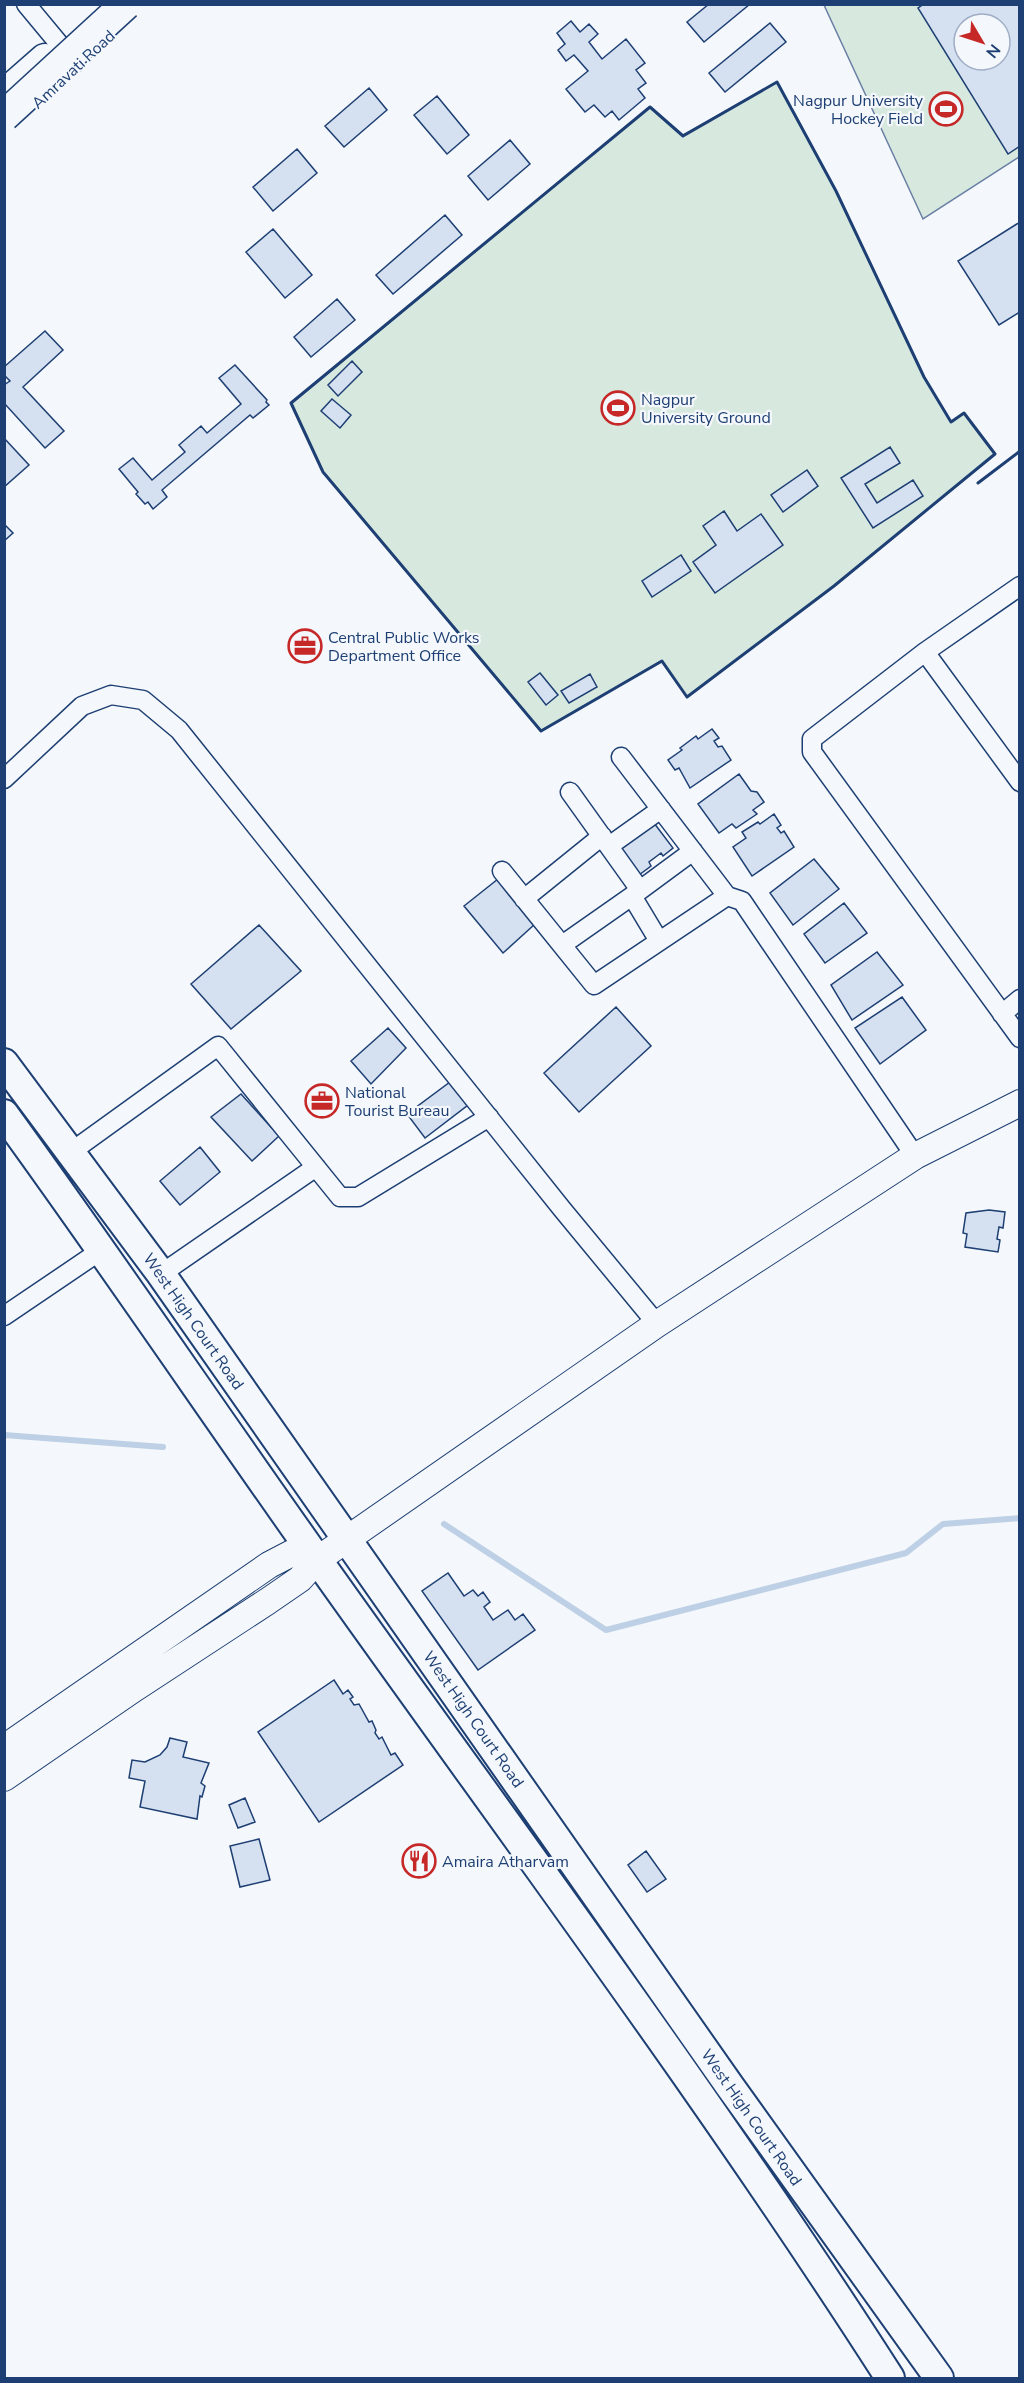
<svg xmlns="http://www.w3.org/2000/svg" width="1024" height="2383" viewBox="0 0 1024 2383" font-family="'Nunito Sans',sans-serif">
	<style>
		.green { fill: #d7e8df; stroke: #687fa3; stroke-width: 1.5; fill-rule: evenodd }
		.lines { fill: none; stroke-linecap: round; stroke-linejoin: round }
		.stream { stroke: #bed0e5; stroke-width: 6 }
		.building { fill: #d5e0f0; stroke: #1d3f73; stroke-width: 1.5; fill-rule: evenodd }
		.minor-casing { stroke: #1d3f73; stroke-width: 21 }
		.secondary-casing { stroke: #1d3f73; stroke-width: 28 }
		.primary-casing { stroke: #1d3f73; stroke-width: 32 }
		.trunk-casing { stroke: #1d3f73; stroke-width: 33 }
		.minor { stroke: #f4f7fb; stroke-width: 18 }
		.secondary { stroke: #f4f7fb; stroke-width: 26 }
		.primary { stroke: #f4f7fb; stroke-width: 28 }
		.trunk { stroke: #f4f7fb; stroke-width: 30 }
		.trunk-bridge-casing { stroke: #1d3f73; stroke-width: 33; stroke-linecap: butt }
		.trunk-bridge { stroke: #f4f7fb; stroke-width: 30 }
		.wall { stroke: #1d3f73; stroke-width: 3 }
		.labels { text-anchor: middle; stroke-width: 4.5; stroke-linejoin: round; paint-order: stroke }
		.street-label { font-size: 16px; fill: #1d3f73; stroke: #f4f7fb }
		.poi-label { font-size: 16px; fill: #1d3f73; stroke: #f4f7fb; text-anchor: start }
	</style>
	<rect width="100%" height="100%" fill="#f4f7fb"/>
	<path class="green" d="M 824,5 L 1019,5 L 1019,157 L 923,219 ZM 964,24 L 1000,24 L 1000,60 L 964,60 Z
		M 777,82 L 836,191 L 924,377 L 951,422 L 964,413 L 995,454 L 834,586 L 687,697 L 661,661 L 541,731 L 323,472 L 291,404 L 650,107 L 683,135 Z"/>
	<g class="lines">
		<path class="stream" d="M 4,1435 L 163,1447
			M 444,1524 L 606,1630 L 906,1553 L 943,1524 L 1020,1518"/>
	</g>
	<path class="building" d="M 709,4 L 750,4 L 704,42 L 687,22 Z
		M 924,4 L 1020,4 L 1020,146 L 1008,154 L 918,8 ZM 964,24 L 1000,24 L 1000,60 L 964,60 Z
		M 571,21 L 580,32 L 589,24 L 598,34 L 589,42 L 602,59 L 626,39 L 645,63 L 636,70 L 646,83 L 638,89 L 645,98 L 619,120 L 612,111 L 605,117 L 594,105 L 585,112 L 566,89 L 588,71 L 574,55 L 566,61 L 558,50 L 565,44 L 557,33 Z
		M 770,23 L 786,42 L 725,92 L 709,73 Z
		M 369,88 L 387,110 L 344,147 L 325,126 Z
		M 437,96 L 469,135 L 447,154 L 414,115 Z
		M 510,140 L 530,164 L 488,200 L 468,176 Z
		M 297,149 L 317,173 L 273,211 L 253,187 Z
		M 445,215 L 462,235 L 393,294 L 376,275 Z
		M 1020,222 L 1020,312 L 999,325 L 958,261 Z
		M 273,229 L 312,275 L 285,298 L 246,252 Z
		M 337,299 L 355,320 L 311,357 L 294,337 Z
		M 45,331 L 63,350 L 23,387 L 64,431 L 45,448 L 4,403 L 4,385 L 10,381 L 4,375 L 4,367 Z
		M 352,361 L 362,372 L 338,396 L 328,385 Z
		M 235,365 L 267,400 L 266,402 L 269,405 L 253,418 L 250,415 L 162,490 L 167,497 L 153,509 L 148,502 L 145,504 L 136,494 L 138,492 L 119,469 L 133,458 L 152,480 L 185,452 L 179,445 L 201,426 L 207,433 L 241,404 L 219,378 Z
		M 332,399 L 351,415 L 340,428 L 321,411 Z
		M 4,438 L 29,465 L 4,487 Z
		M 890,447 L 900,463 L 865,484 L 877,503 L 913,480 L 923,496 L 873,528 L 841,478 Z
		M 807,470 L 818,486 L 783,512 L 771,495 Z
		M 724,511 L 737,531 L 761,514 L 783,545 L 715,593 L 693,562 L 716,545 L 703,526 Z
		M 4,524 L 13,533 L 4,541 Z
		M 681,555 L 691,571 L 652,597 L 642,581 Z
		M 540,673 L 558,695 L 546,705 L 528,682 Z
		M 590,674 L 597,687 L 569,703 L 561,691 Z
		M 712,729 L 719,738 L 714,741 L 718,747 L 722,746 L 731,760 L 690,788 L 679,768 L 675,770 L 668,760 L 682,750 L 680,748 L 696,736 L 698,739 Z
		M 739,774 L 751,791 L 757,792 L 764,802 L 753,810 L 757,814 L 736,828 L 732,824 L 719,833 L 698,804 Z
		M 774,814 L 781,825 L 777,828 L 781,833 L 784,831 L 794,847 L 752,876 L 733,847 L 746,838 L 742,832 L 758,822 L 760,824 Z
		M 654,823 L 673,848 L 663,856 L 661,853 L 649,862 L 651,866 L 639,875 L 620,849 Z
		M 814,859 L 839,889 L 793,925 L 770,893 Z
		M 498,879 L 535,924 L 503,953 L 464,906 Z
		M 844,903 L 867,933 L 825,963 L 804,934 Z
		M 259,925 L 301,971 L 231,1029 L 191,984 Z
		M 877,952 L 903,985 L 852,1020 L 831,985 Z
		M 902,997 L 926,1030 L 880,1064 L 855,1028 Z
		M 616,1007 L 651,1046 L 579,1112 L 544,1073 Z
		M 388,1028 L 406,1048 L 371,1084 L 351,1061 Z
		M 450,1082 L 468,1105 L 425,1138 L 407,1114 Z
		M 241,1094 L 279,1136 L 252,1161 L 211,1117 Z
		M 200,1147 L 220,1172 L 180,1205 L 160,1181 Z
		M 989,1210 L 1005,1212 L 1003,1228 L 999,1227 L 997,1239 L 1000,1240 L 998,1252 L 965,1247 L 967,1234 L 963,1233 L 966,1213 Z
		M 448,1573 L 464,1596 L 473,1590 L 478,1596 L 483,1592 L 490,1602 L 484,1607 L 493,1620 L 508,1610 L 515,1620 L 523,1614 L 535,1630 L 478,1670 L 422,1591 Z
		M 334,1680 L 343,1694 L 348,1690 L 353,1697 L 350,1699 L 354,1705 L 359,1704 L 369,1722 L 372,1721 L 376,1730 L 375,1733 L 379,1739 L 382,1737 L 391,1755 L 395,1753 L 403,1765 L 319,1822 L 258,1732 Z
		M 170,1738 L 187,1742 L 183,1757 L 209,1763 L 201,1783 L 205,1786 L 202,1797 L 200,1796 L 197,1819 L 140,1807 L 145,1781 L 129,1778 L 132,1760 L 145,1762 L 160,1755 L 167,1747 Z
		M 245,1798 L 255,1822 L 238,1828 L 229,1805 Z
		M 259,1839 L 270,1880 L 240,1887 L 230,1846 Z
		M 646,1851 L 666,1879 L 647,1892 L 628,1865 Z"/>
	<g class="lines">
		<defs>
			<path id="minor" d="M 26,4 L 75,63
				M 1020,586 L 925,652 L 812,739 L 812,752 L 1020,1038
				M 925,652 L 1020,782
				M 621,757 L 727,896 L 742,901 L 915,1156
				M 4,779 L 82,706 L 111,695 L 143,700 L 179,730 L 562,1209 L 657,1324
				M 570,792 L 640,890
				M 609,846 L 661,809
				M 502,871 L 594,985 L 727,896
				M 632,896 L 693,851
				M 524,899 L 602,836
				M 562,945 L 632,896 L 659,941
				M 1002,1014 L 1020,999
				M 71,1152 L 218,1046 L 340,1197 L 358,1197 L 489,1117
				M 161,1274 L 316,1167
				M 4,1316 L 100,1251"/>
			<path id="secondary" d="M 4,1748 L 269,1565 L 292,1553 L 317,1560
				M 4,1778 L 135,1688 L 268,1601 L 300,1579 L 317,1560 L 657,1324 L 915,1156 L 1020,1103"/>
			<path id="primary" d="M 4,1063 L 161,1274 L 729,2085 L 939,2378
				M 4,1114 C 111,1261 212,1411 317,1559 C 510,1831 710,2097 890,2378"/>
			<path id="trunk" d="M 4,95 L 45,59"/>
		</defs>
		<use href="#minor" class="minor-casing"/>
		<use href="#secondary" class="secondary-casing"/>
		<use href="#primary" class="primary-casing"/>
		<use href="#trunk" class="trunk-casing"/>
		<use href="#minor" class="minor"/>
		<use href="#secondary" class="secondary"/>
		<use href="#primary" class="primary"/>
		<use href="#trunk" class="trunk"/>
		<defs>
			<path id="trunk-bridge" d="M 4,116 L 126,4"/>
		</defs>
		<use href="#trunk-bridge" class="trunk-bridge-casing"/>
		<use href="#trunk-bridge" class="trunk-bridge"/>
		<path class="wall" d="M 777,82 L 836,191 L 924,377 L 951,422 L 964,413 L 995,454 L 834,586 L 687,697 L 662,661 L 541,731 L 323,472 L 291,403 L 650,107 L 683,136 Z
			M 978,483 L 1020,451"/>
	</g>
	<defs>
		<symbol id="stadium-ring" viewBox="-11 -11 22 22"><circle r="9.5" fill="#f4f7fb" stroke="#c62828" stroke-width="1.5"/><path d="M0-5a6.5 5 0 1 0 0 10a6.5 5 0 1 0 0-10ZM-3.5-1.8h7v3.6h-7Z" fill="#c62828"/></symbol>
		<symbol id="office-ring" viewBox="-11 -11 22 22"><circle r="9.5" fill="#f4f7fb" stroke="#c62828" stroke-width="1.5"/><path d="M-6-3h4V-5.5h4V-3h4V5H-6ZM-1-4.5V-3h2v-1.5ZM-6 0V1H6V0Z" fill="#c62828"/></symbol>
		<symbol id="restaurant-ring" viewBox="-11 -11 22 22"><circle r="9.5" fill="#f4f7fb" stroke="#c62828" stroke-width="1.5"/><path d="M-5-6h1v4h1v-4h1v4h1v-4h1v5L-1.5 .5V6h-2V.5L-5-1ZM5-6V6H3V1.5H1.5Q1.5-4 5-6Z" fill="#c62828"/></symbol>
	</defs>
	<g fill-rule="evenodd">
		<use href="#stadium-ring" x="927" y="90" width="38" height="38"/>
		<use href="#stadium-ring" x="599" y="389" width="38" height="38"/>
		<use href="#office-ring" x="286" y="627" width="38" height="38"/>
		<use href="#office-ring" x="303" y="1082" width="38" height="38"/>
		<use href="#restaurant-ring" x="400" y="1842" width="38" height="38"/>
	</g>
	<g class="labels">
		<g class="street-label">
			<text transform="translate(73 69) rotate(-43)" y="6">Amravati Road</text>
			<text transform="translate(194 1321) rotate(55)" y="6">West High Court Road</text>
			<text transform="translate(474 1719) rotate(55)" y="6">West High Court Road</text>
			<text transform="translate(752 2117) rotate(55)" y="6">West High Court Road</text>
		</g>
		<g class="poi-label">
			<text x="923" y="106" text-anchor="end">Nagpur University<tspan x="923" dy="18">Hockey Field</tspan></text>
			<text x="641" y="405">Nagpur<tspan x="641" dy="18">University Ground</tspan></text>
			<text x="328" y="643">Central Public Works<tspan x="328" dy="18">Department Office</tspan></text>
			<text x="345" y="1098">National<tspan x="345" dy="18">Tourist Bureau</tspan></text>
			<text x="442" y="1867">Amaira Atharvam</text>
		</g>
	</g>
	<rect width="1024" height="2383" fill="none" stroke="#1d3f73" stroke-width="12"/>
	<g transform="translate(982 42) rotate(129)"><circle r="28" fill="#f4f7fb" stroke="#9eadc5" stroke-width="1.5"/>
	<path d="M0-4.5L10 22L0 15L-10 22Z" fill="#c62828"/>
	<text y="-9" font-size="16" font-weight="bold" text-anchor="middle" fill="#1d3f73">N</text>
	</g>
</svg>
